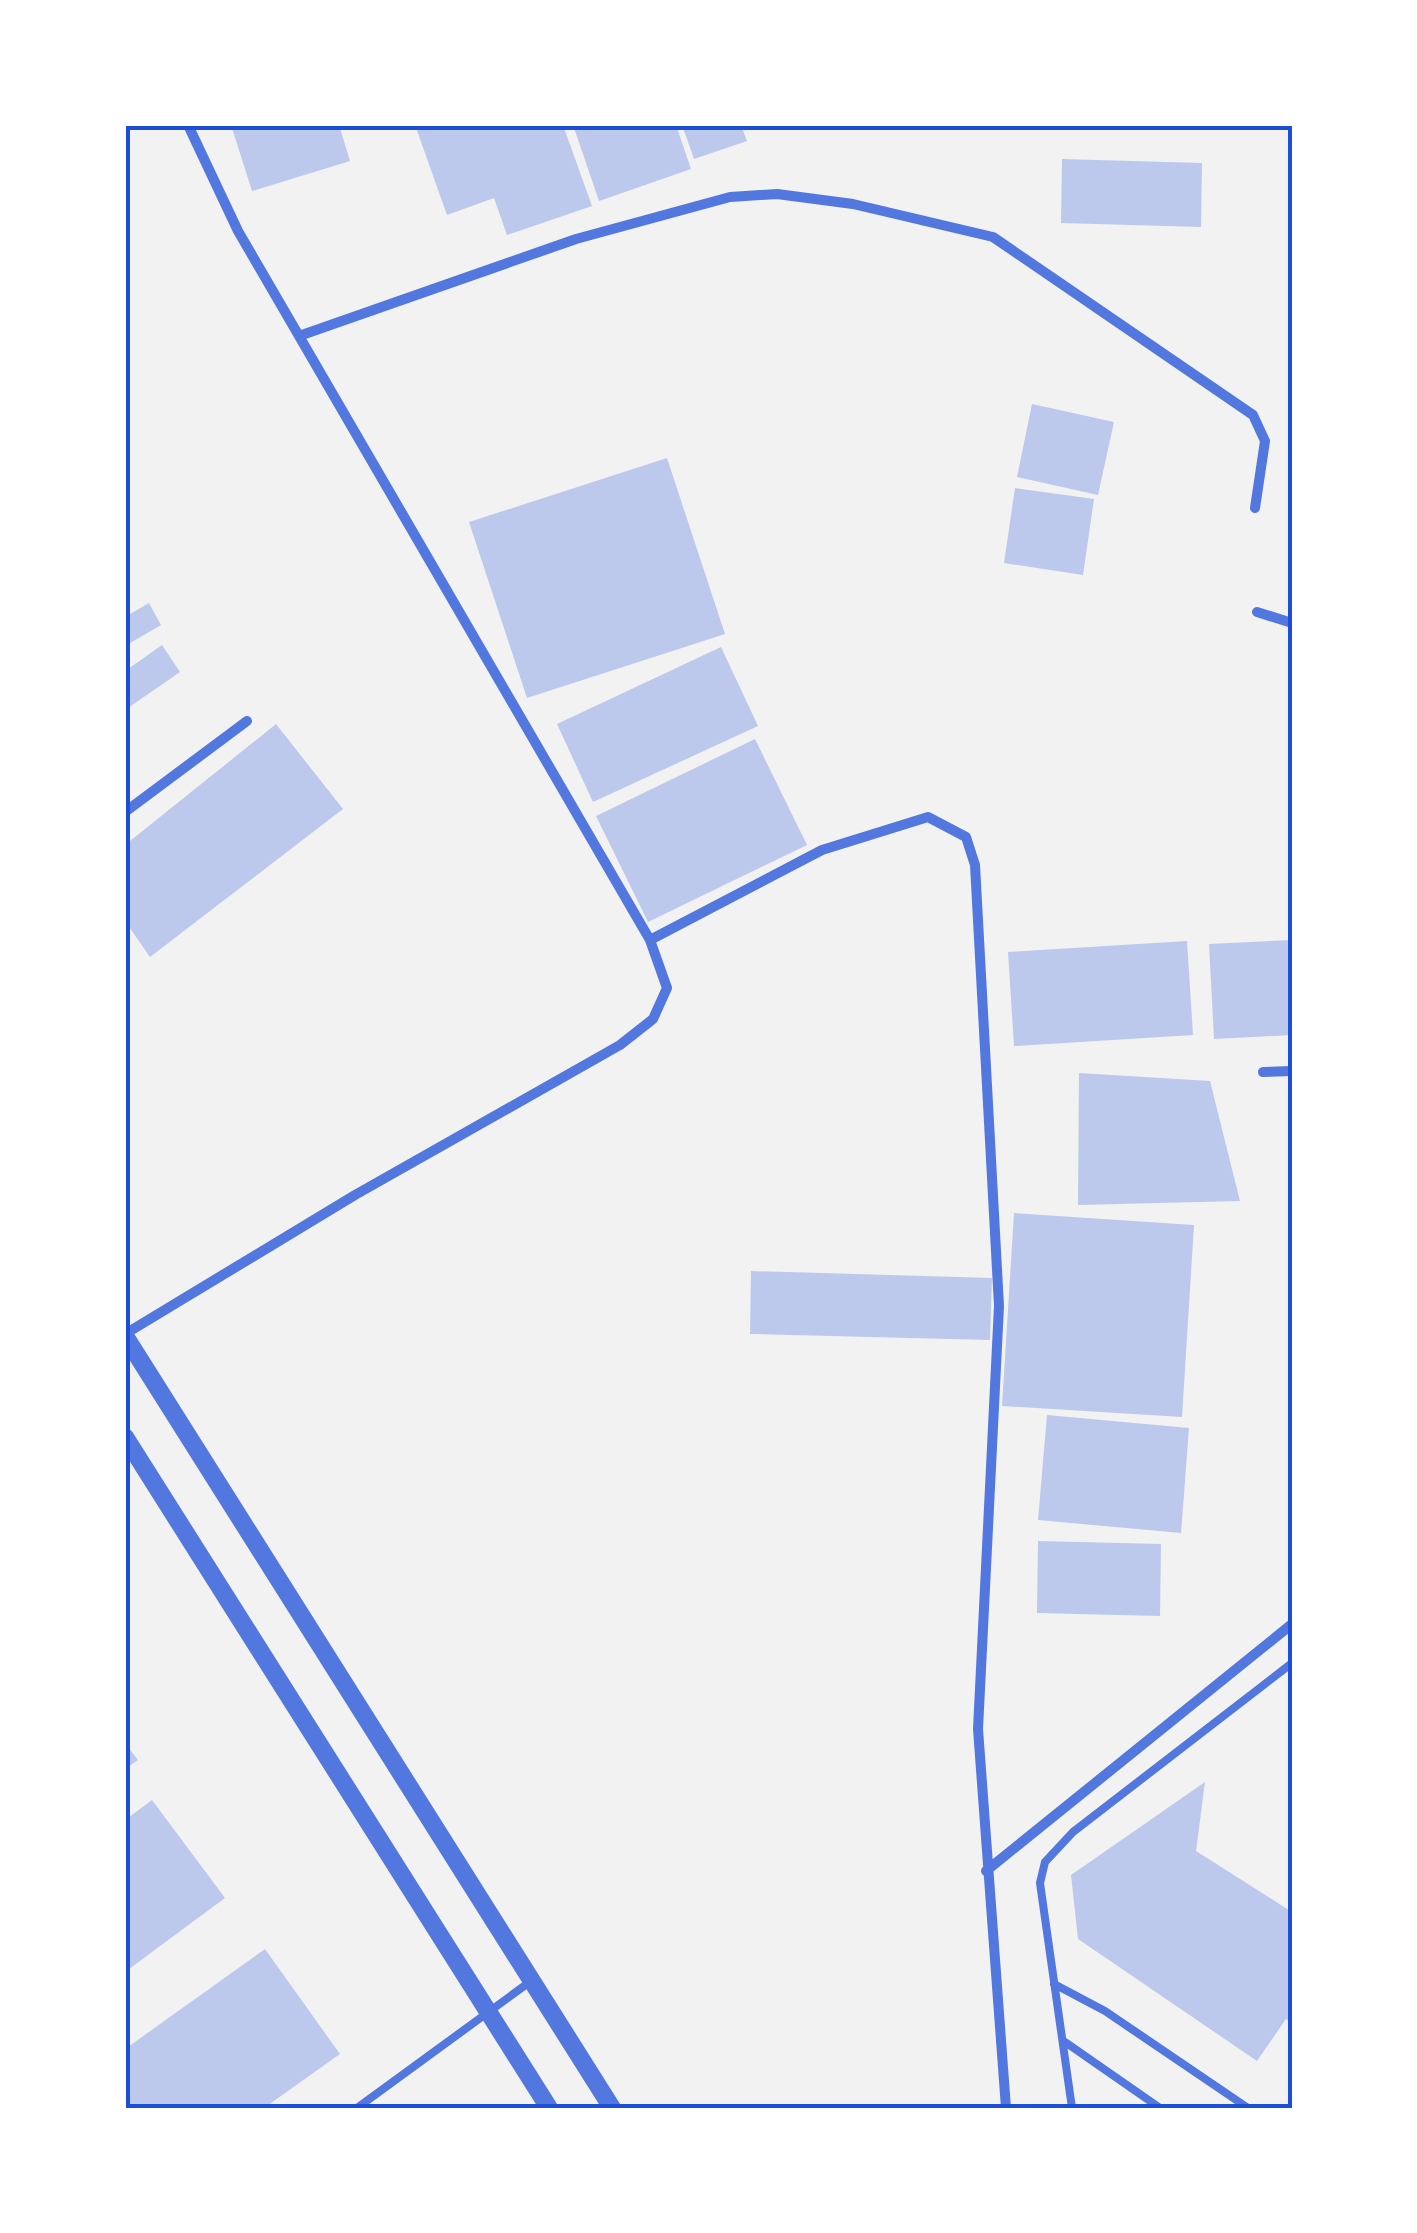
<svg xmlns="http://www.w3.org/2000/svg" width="1417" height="2233" viewBox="0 0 1417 2233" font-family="Poppins,sans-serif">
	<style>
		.building { fill: #bdc9ec }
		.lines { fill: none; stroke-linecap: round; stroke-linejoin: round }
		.service { stroke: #5277de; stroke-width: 8 }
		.minor { stroke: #5277de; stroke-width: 10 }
		.tertiary { stroke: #5277de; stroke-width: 18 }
		.neatline { fill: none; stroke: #1d4ed8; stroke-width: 4 }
	</style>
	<rect width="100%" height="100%" fill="#f2f2f2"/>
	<path class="building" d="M 231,125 L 339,125 L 350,161 L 252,191 Z
		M 415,125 L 563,125 L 592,206 L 507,235 L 494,198 L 447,215 Z
		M 573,125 L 676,125 L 691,169 L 599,201 Z
		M 682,125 L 741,125 L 747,141 L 694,159 Z
		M 1062,159 L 1202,163 L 1201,227 L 1061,223 Z
		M 1032,404 L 1114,422 L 1098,495 L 1017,477 Z
		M 667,458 L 725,634 L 527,698 L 469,522 Z
		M 1015,488 L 1094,499 L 1083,575 L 1004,563 Z
		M 149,603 L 161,625 L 125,646 L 125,617 Z
		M 162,645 L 180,672 L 125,710 L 125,671 Z
		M 721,647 L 758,726 L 593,802 L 557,724 Z
		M 276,724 L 343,809 L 150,957 L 125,921 L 125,845 Z
		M 755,739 L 807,845 L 648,922 L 596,816 Z
		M 1292,940 L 1292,1035 L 1214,1039 L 1209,944 Z
		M 1187,941 L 1193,1035 L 1014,1046 L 1008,952 Z
		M 1079,1073 L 1210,1081 L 1240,1201 L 1078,1205 Z
		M 1014,1213 L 1194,1225 L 1182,1417 L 1002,1406 Z
		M 751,1271 L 992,1278 L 990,1340 L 750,1334 Z
		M 1047,1415 L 1189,1428 L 1181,1533 L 1038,1520 Z
		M 1038,1541 L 1161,1544 L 1160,1616 L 1037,1613 Z
		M 125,1743 L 138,1760 L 125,1769 Z
		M 1205,1782 L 1196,1851 L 1292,1912 L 1292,2023 L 1286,2019 L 1257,2061 L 1078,1939 L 1071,1875 Z
		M 152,1800 L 225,1898 L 125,1972 L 125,1820 Z
		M 265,1949 L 340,2054 L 264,2108 L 125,2108 L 125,2049 Z"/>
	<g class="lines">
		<path class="service" d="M 1054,1984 L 1105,2011 L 1248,2108
			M 1065,2042 L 1160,2108
			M 357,2108 L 531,1981
			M 1072,2108 L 1040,1883 L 1045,1862 L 1073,1832 L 1292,1663"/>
		<path class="minor" d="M 299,336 L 576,239 L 730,197 L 777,194 L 853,204 L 993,237 L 1253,415 L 1265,441 L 1255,508
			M 1257,612 L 1292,623
			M 125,812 L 247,721
			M 650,940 L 822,850 L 928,817 L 966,837 L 975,865 L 999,1306 L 978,1729 L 1006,2108
			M 1263,1072 L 1292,1071
			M 125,1334 L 355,1195 L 620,1045 L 653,1019 L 667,988 L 650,940 L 238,231 L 188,125
			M 986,1871 L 1292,1624"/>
		<path class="tertiary" d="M 125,1336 L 612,2108
			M 125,1437 L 549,2108"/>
	</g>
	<rect width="1417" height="2233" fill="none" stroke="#ffffff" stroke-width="255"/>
	<rect x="128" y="128" width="1162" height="1978" class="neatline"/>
</svg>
